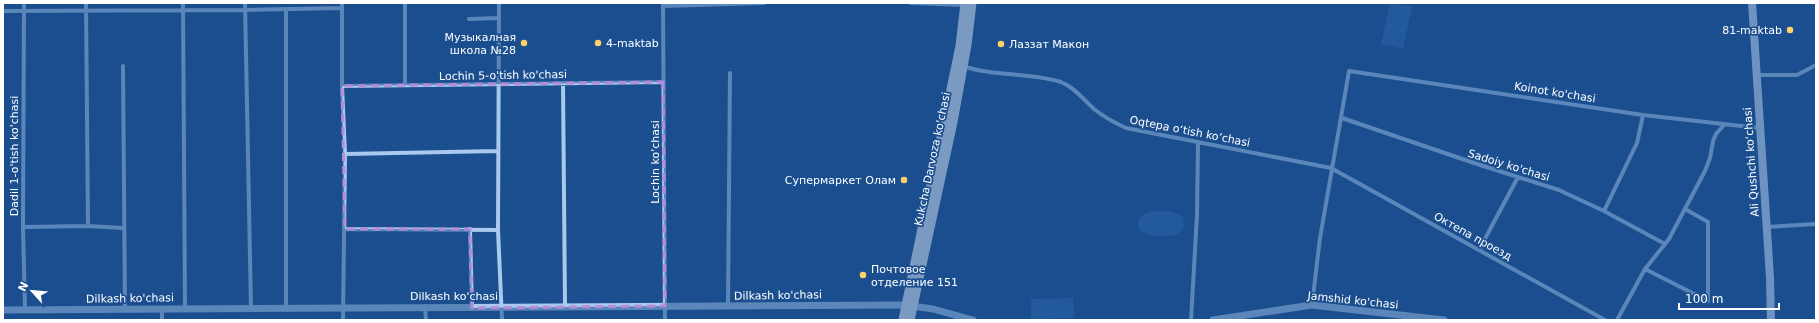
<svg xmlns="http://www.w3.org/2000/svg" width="1819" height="323" viewBox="0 0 1819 323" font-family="'DejaVu Sans',sans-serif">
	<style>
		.green { fill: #2e69ad }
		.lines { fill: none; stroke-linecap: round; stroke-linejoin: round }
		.minor { stroke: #a9c9ee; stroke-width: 4 }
		.tertiary { stroke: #a9c9ee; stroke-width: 7 }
		.secondary { stroke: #d6e6fa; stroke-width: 8 }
		.primary { stroke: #f0f6ff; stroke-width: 9 }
		.marked { fill: none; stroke: #b68bdc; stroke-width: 3; stroke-dasharray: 8 5; stroke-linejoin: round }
		.poi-dot { fill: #ffd166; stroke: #1b4f8f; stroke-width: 1.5 }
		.labels { text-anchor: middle; stroke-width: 3.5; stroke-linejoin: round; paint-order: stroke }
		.poi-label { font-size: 11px; fill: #fff; stroke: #1b4f8f; text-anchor: end }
		.street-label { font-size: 11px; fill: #fff; stroke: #1b4f8f }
	</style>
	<rect width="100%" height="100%" fill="#1b4f8f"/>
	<path class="green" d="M 1390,3 L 1412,7 L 1403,49 L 1381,44 Z
		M 1171,211 L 1176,213 L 1183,217 L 1184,227 C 1181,230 1179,234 1174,235 C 1163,238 1148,236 1139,230 C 1135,208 1156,212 1171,211 Z
		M 1073,298 L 1074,318 L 1031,319 L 1031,299 Z"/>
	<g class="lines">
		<path class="minor" d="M 24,3 L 23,227 L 25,309
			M 86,3 L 88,226
			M 183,3 L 185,308
			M 245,3 L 251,308
			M 342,3 L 342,86 L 345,154 L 343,320
			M 405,3 L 405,85
			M 499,3 L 498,230 L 502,320
			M 663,3 L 665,320
			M 911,3 L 964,5
			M 663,6 L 764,3
			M 286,9 L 286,307
			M 3,11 L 245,10 L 342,8
			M 469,19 L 499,18
			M 123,66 L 125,310
			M 963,66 C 995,77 1030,72 1061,82 C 1074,87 1084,100 1094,109 C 1104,117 1115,123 1126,128 L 1331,168 L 1605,320
			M 1756,75 L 1797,75 L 1816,65
			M 563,83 L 565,306
			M 342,86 L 663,82
			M 1342,118 L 1477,164 L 1559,190 L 1604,211 L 1665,244
			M 345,154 L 498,151
			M 1604,211 L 1637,143 L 1643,115
			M 23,227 L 88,226 L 123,228
			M 1766,227 L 1816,224
			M 345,229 L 498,230
			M 470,229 L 472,308
			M 1479,250 L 1518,177
			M 1645,269 L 1708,301 L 1708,222 L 1685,209
			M 1312,305 L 1320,238 L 1349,71 L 1643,115 L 1759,128
			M 728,306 L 730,73
			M 425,308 L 426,320
			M 162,309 L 162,320
			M 1191,320 L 1197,215 L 1198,143
			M 1617,320 L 1645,269 L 1669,239 L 1705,171 L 1710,158 L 1713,141 L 1716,134 L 1724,125"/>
		<path class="tertiary" d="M 912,306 L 933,309 L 973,320
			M 3,310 L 906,305
			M 1213,320 L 1312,305 L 1444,320"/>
		<path class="secondary" d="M 1752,3 L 1770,277 L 1771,320"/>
		<path class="primary" d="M 903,320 L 960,46 L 965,3
			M 910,320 L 953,122 L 967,45 L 972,3"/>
	</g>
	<path d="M0 0H1819V323H0ZM 663,82 L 665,306 L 472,308 L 470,229 L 345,229 L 342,86 Z" fill="#1b4f8f" fill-opacity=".55" fill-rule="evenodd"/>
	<path class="marked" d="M 663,82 L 665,306 L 472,308 L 470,229 L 345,229 L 342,86 Z"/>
	<g class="poi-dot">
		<circle cx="1790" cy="30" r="4"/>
		<circle cx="524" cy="43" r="4"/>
		<circle cx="598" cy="43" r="4"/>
		<circle cx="1001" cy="44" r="4"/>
		<circle cx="904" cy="180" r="4"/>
		<circle cx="863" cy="275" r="4"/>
	</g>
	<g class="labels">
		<g class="poi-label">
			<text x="1782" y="34">81-maktab</text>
			<text x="516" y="41">Музыкалная<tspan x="516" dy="13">школа №28</tspan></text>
			<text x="606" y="47" text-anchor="start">4-maktab</text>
			<text x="1009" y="48" text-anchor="start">Лаззат Макон</text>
			<text x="896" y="184">Супермаркет Олам</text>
			<text x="871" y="273" text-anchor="start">Почтовое<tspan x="871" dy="13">отделение 151</tspan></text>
		</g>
		<g class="street-label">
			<text transform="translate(503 75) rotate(-1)" y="4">Lochin 5-o'tish ko'chasi</text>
			<text transform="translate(1555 92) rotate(9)" y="4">Koinot ko'chasi</text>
			<text transform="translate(1190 131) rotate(11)" y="4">Oqtepa oʻtish koʻchasi</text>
			<text transform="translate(14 156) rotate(-90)" y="4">Dadil 1-o'tish ko'chasi</text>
			<text transform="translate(932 159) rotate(-78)" y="4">Kukcha Darvoza ko'chasi</text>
			<text transform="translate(655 162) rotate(-90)" y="4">Lochin ko'chasi</text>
			<text transform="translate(1751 162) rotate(-94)" y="4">Ali Qushchi koʻchasi</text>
			<text transform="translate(1509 165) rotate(17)" y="4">Sadoiy ko'chasi</text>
			<text transform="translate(1473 236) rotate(29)" y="4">Октепа проезд</text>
			<text transform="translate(778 295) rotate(-1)" y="4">Dilkash ko'chasi</text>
			<text x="454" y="300">Dilkash ko'chasi</text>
			<text transform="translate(130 298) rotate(-1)" y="4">Dilkash ko'chasi</text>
			<text transform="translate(1353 300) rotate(6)" y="4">Jamshid ko'chasi</text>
		</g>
	</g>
	<rect width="1819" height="323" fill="none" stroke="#ffffff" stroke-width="8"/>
	<g transform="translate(32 291) rotate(297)" stroke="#1b4f8f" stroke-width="3" paint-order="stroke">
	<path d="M0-3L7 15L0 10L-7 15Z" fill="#ffffff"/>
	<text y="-6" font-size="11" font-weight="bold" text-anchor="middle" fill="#ffffff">N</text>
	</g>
	<path d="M1679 303v6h100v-6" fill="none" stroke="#ffffff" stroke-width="2"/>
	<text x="1685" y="303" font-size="12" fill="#ffffff" stroke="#1b4f8f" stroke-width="3" paint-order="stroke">100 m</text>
</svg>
